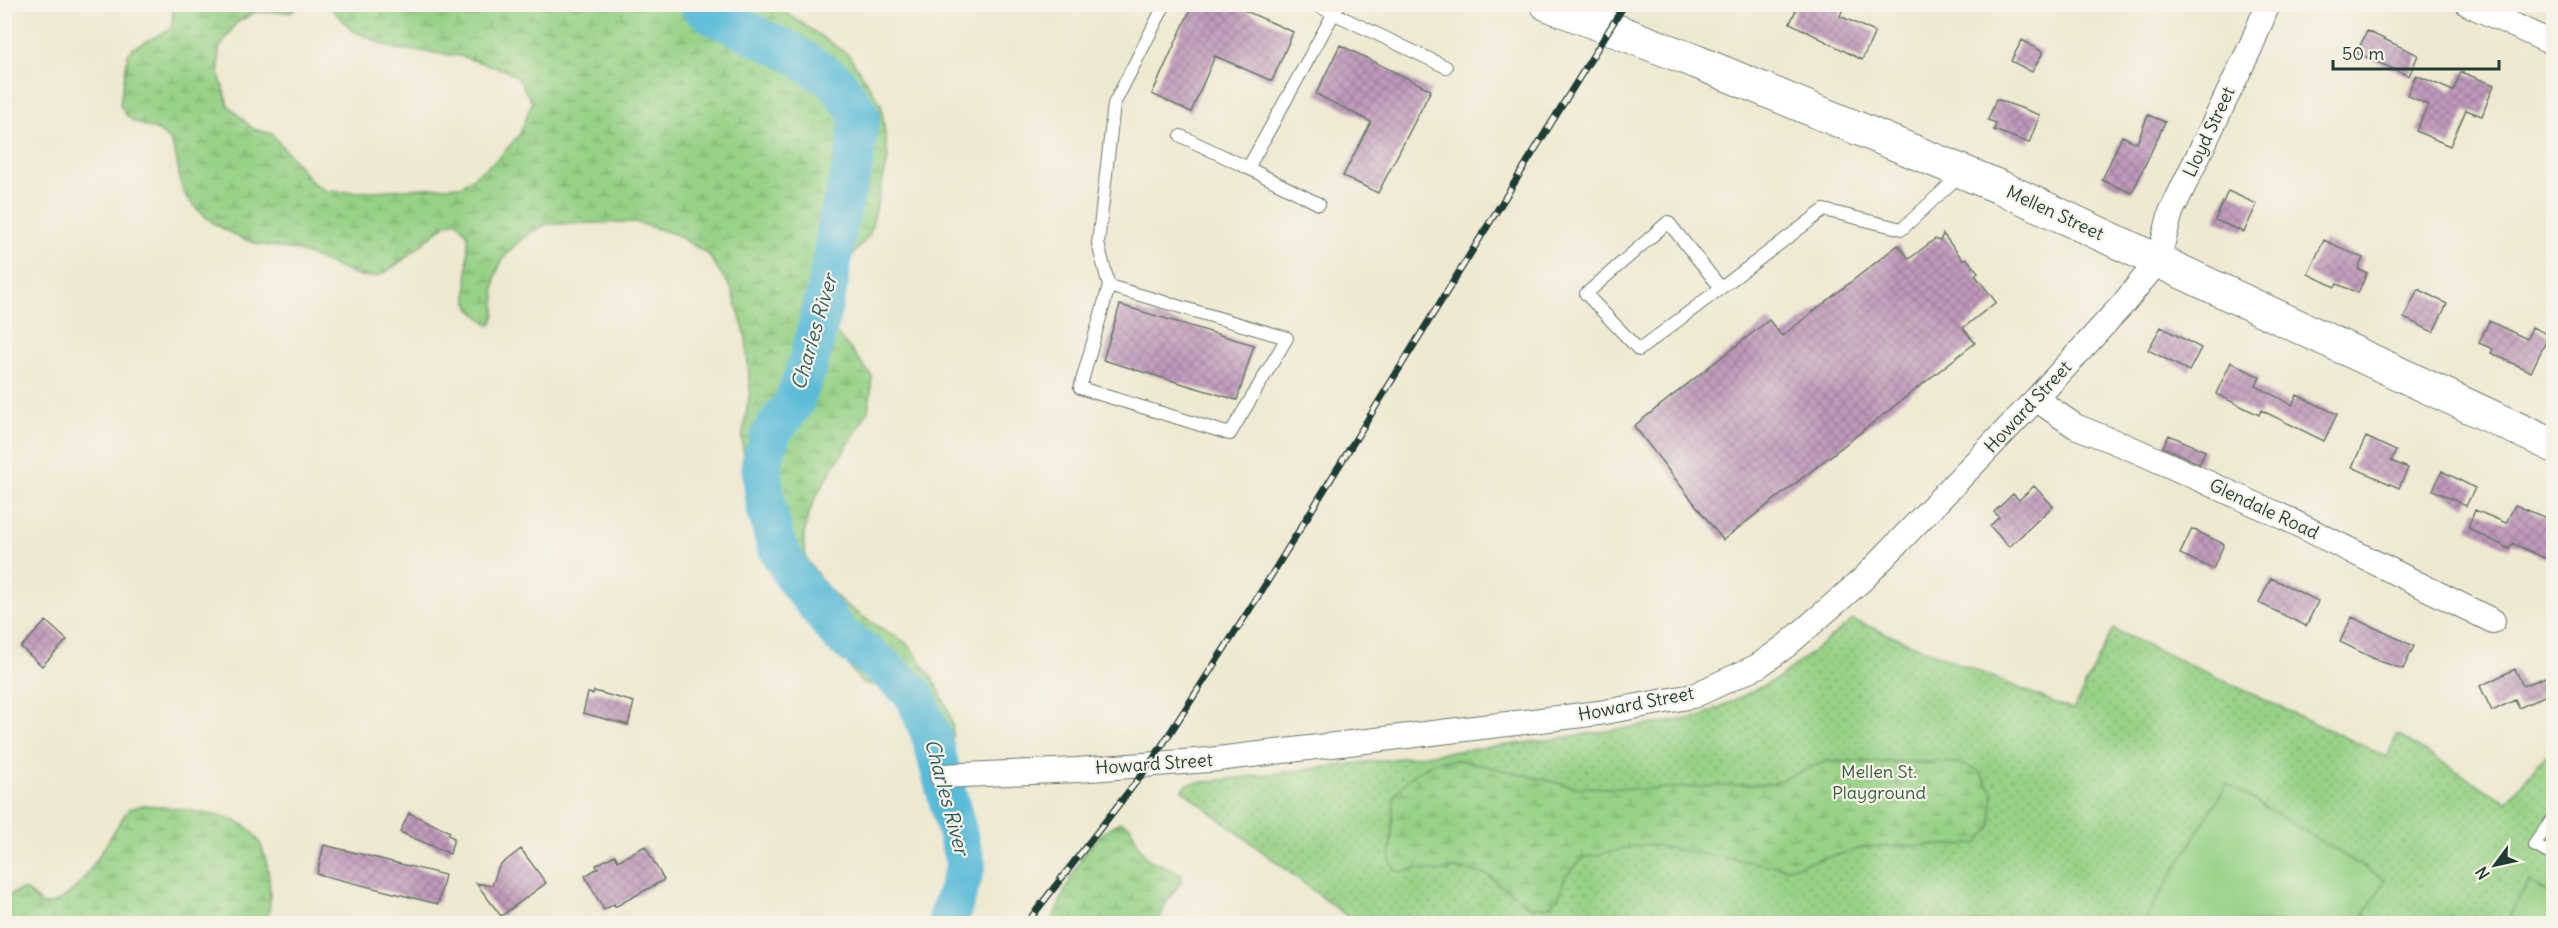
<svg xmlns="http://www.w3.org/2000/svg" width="2558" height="928" viewBox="0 0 2558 928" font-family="Delius,sans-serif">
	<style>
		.grass { fill: url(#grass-dots); stroke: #5b885d; stroke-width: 1.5 }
		.wetland { fill: url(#wetland-marsh); stroke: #5b885d; stroke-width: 1.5 }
		.garden { fill: #97d286; stroke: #5b885d; stroke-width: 1.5 }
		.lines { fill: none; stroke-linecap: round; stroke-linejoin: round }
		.river { stroke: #5abbd8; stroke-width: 40 }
		.building { fill: url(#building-cross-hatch) }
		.lane-casing { stroke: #68796b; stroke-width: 14 }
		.street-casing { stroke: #68796b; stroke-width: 26 }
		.secondary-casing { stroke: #68796b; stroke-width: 35 }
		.lane { stroke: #fff; stroke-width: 12 }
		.street { stroke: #fff; stroke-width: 24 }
		.secondary { stroke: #fff; stroke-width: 33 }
		.rail-casing { stroke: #1f3d34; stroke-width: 7 }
		.rail { stroke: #f7f3e8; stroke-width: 4.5; stroke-dasharray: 14; stroke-linecap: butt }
		.labels { text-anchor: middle; stroke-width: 4.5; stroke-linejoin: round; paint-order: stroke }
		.street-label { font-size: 18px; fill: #1f3d34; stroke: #f7f3e8 }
		.park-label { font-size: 18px; fill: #375b44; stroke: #f7f3e8 }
		.water-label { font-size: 20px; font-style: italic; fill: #2e5c5d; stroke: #f7f3e8 }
	</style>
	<defs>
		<pattern id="grass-dots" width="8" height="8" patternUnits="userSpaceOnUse" patternTransform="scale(1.5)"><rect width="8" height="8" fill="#97d286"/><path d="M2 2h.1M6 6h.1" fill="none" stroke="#7bac6e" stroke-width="1.8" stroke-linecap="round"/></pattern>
		<pattern id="wetland-marsh" width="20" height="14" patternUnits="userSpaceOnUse" patternTransform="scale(1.5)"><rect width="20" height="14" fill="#97d286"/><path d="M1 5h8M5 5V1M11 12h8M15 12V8" fill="none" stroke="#7bac6e"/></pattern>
		<pattern id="building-cross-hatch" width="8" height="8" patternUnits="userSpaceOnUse" patternTransform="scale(1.5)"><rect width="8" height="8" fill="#c099bb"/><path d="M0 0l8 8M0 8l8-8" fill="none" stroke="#9b7e99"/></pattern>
	</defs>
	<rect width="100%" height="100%" fill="#f7f3e8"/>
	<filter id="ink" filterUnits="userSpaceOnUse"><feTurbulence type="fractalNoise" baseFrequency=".0167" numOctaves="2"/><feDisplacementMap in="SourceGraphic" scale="12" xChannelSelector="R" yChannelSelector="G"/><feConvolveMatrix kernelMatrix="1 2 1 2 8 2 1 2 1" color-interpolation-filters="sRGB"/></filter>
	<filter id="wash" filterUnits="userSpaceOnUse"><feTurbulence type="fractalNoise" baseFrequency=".008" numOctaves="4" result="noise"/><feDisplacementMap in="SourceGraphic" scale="24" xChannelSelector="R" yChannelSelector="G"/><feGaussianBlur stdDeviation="1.35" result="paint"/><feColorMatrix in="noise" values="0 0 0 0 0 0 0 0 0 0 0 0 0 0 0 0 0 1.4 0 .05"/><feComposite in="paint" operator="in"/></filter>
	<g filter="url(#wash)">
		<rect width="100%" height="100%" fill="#efe9d1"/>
		<path class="grass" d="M 1853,620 L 2073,710 L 2113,629 L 2387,757 L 2397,734 L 2506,802 L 2553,747 L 2553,923 L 1356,923 L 1182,790 L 1188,784 L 1540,741 L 1700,717 L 1779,678 Z"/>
		<path class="wetland" d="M 174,5 L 304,5 L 289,12 L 255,12 L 236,23 L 219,49 L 219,73 L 228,105 L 253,129 L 272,134 L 313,183 L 326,191 L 357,192 L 461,186 L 498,159 L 520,134 L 532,102 L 518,78 L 505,70 L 460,56 L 391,48 L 352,30 L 328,5 L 782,5 L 788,14 L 849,55 L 881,104 L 888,159 L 870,234 L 842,268 L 833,306 L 836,332 L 872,376 C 871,387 871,401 867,412 C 849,453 792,508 806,556 C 807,562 814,569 818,575 C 835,601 858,614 884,630 C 891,634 901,638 907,644 C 924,662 976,738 941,753 C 915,741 913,707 891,690 C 881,682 873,688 860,681 L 767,556 L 748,496 L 742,438 L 750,392 L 746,337 L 732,290 L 708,254 L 675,234 L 635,222 L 547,224 C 525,233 498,256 495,280 C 492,296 500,312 490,326 L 471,309 L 467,299 L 468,235 L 457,221 L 446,224 C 432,235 392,272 377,276 C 358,281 323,260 304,253 C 288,247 271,248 255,243 C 244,240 232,234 222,228 C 208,221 198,211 188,199 C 176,184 181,160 171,143 C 158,121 129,132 120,103 L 128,55 L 133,48 L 171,29 Z
			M 1460,760 L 1575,787 L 1648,789 L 1771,784 L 1827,761 L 1958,763 L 1979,771 L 1993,792 L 1991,827 L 1977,844 L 1866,847 L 1787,868 L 1644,844 L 1583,858 L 1565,877 L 1559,895 L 1552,905 L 1535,908 L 1523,902 L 1487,875 L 1471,871 L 1455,869 L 1440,872 L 1418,868 L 1405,872 L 1395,870 L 1390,859 L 1394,796 L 1408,779 L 1421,770 L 1437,761 Z
			M 145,805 C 169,808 231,813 248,828 C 262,839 267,861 269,878 C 270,894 271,907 267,923 L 5,923 L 5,896 C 13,896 13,892 20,890 C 28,888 36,900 42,905 C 80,906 107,836 129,809 Z
			M 1120,822 L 1130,826 L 1141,850 L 1148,859 L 1182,874 L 1181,883 L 1167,901 L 1158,923 L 1051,923 C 1068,886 1081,841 1120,822 Z"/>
		<path class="garden" d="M 2227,784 L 2385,880 L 2359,923 L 2143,923 Z
			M 2530,882 L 2553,896 L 2553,923 L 2506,923 L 2518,900 Z"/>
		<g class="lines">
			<path class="river" d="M 699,4 L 716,17 L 793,53 L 836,82 L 860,116 L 853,166 L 838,221 L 828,285 L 809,361 L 794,402 L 772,432 L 761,464 L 766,507 L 776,545 L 794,577 L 840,635 L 883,667 L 914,694 L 931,735 L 966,865 L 947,924"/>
		</g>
		<g id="blocks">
			<path class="building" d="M 1193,4 L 1230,4 L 1293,32 L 1272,81 L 1215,56 L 1191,112 L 1152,94 Z
				M 1799,4 L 1845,4 L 1840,16 L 1875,32 L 1862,60 L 1790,23 Z
				M 2367,31 L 2418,55 L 2409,76 L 2357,53 Z
				M 2022,40 L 2043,52 L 2032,72 L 2011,61 Z
				M 1340,45 L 1431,90 L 1378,193 L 1343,176 L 1371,122 L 1316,94 Z
				M 2461,72 L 2494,85 L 2482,116 L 2466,110 L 2450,146 L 2416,131 L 2428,105 L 2407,95 L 2416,75 L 2453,91 Z
				M 1996,99 L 2040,115 L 2029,143 L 1994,130 L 1996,123 L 1988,120 Z
				M 2148,115 L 2165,122 L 2132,193 L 2102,180 L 2122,136 L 2137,143 Z
				M 2228,191 L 2257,204 L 2244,232 L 2215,220 Z
				M 1943,234 L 1963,260 L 1966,258 L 1978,272 L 1975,275 L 1996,302 L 1963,328 L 1975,343 L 1723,540 L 1634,426 L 1769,320 L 1782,336 L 1898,245 L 1909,259 L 1935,239 L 1940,241 Z
				M 2324,240 L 2363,258 L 2358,269 L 2367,273 L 2358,293 L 2337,284 L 2335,287 L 2308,274 Z
				M 2418,289 L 2447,304 L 2433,332 L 2404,318 Z
				M 1120,305 L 1254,345 L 1237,400 L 1103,360 Z
				M 2489,321 L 2527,339 L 2532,327 L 2549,335 L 2531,372 L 2491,353 L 2493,349 L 2479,343 Z
				M 2161,327 L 2201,348 L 2189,371 L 2148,350 Z
				M 2231,362 L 2260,377 L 2256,386 L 2292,405 L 2297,395 L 2337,414 L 2324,441 L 2261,410 L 2259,415 L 2216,394 Z
				M 2169,435 L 2205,451 L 2200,464 L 2163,447 Z
				M 2366,437 L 2396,451 L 2391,461 L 2408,468 L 2399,488 L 2352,467 Z
				M 2442,471 L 2475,488 L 2466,506 L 2433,490 Z
				M 2034,486 L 2053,506 L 2009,547 L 1990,526 L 1999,517 L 1994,512 L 2013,494 L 2019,500 Z
				M 2515,505 L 2551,520 L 2545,533 L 2553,537 L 2553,562 L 2512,543 L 2509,549 L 2468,528 L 2475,510 L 2506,523 Z
				M 2192,529 L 2224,544 L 2213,569 L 2180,554 Z
				M 2271,578 L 2318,601 L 2306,626 L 2259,603 Z
				M 2352,617 L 2414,646 L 2403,669 L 2379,661 L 2340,642 Z
				M 46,621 L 67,640 L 42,666 L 21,647 Z
				M 2515,669 L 2523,686 L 2553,674 L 2553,692 L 2519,708 L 2515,700 L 2492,711 L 2480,686 Z
				M 594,691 L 634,702 L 628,725 L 583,713 L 588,693 L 593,694 Z
				M 409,813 L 450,832 L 448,835 L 454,838 L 450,854 L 400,832 Z
				M 324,845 L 445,875 L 438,904 L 317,874 Z
				M 645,846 L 664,880 L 615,907 L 614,904 L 604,910 L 585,876 L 598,868 L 596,865 L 615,855 L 618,861 Z
				M 521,849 L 546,883 L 501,916 L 476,883 L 492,886 L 499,866 Z"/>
		</g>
	</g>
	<g filter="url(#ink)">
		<use href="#blocks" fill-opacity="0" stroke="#68796b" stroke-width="1.5"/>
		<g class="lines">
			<defs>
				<path id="lane" d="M 1314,4 L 1446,67
					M 1181,136 L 1248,168 L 1339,4
					M 1248,168 L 1319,204
					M 1109,286 L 1287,338 L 1230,434 L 1080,388 L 1109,286 L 1098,244 L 1114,104 L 1165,4
					M 1721,288 L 1668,222 L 1586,294 L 1639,350 L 1824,210 L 1902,229 L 1960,175
					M 2554,817 L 2534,845 L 2554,856"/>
				<path id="street" d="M 2468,4 L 2554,44
					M 2036,399 L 2075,426 L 2135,450 L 2277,514 L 2493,621
					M 942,776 L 1077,770 L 1209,760 L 1599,713 L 1693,696 L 1758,666 L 1787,645 L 1863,579 L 2036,399 L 2123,304 L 2158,261 L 2171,212 L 2251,46 L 2268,4"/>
				<path id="secondary" d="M 1547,4 L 1697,62 L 2002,188 L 2554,446"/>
			</defs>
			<use href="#lane" class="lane-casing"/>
			<use href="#street" class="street-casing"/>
			<use href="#secondary" class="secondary-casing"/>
			<use href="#lane" class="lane"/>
			<use href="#street" class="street"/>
			<use href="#secondary" class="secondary"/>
			<defs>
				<path id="rail" d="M 1026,924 L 1150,764 L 1264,587 L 1625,4"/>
			</defs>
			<use href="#rail" class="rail-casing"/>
			<use href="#rail" class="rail"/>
		</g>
	</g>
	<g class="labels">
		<g class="street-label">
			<text transform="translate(2209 132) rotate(-65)" y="6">Lloyd Street</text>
			<text transform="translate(2055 213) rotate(25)" y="6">Mellen Street</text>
			<text transform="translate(2028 407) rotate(-47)" y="6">Howard Street</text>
			<text transform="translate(2264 509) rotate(25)" y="6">Glendale Road</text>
			<text transform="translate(1636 704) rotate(-11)" y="6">Howard Street</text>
			<text transform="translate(1154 764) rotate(-4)" y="6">Howard Street</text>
		</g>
		<g class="park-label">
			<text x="1879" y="778">Mellen St.<tspan x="1879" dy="21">Playground</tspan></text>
		</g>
		<g class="water-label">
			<text transform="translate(814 332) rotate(-74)" y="7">Charles River</text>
			<text transform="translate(947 797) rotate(75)" y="7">Charles River</text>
		</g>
	</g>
	<rect width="2558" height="928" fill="none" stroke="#f7f3e8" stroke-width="24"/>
	<g transform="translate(2495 865) rotate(237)" stroke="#f7f3e8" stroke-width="4.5" paint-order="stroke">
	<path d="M0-4.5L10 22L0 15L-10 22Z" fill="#1f3d34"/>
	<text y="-9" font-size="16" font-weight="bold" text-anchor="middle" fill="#1f3d34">N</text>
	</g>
	<path d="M2333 60v9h166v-9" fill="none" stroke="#1f3d34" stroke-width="3"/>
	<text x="2342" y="60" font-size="18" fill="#1f3d34" stroke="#f7f3e8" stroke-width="4.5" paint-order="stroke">50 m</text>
</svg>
